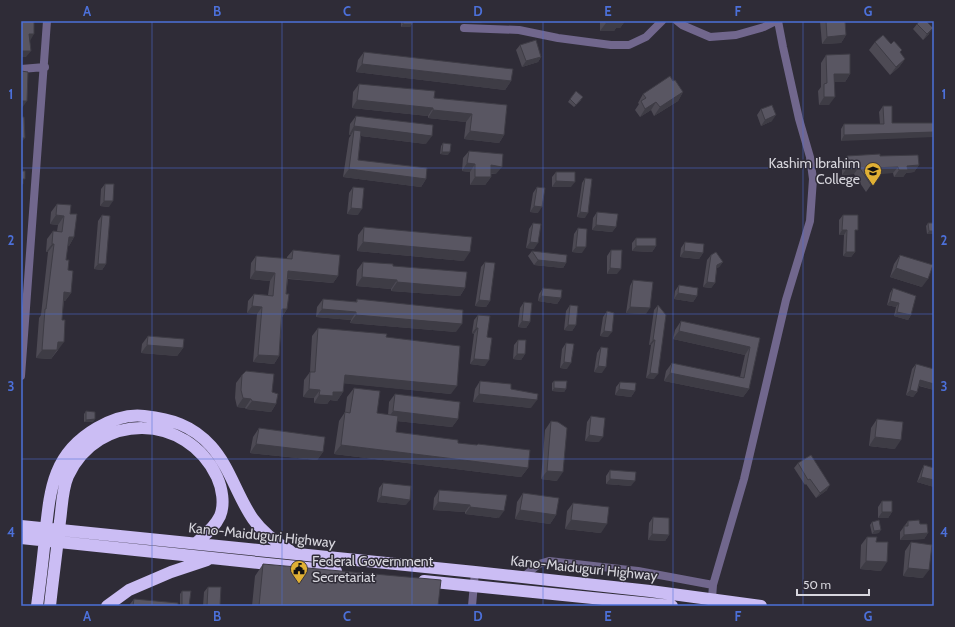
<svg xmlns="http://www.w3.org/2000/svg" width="955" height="627" viewBox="0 0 955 627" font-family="Cabin,sans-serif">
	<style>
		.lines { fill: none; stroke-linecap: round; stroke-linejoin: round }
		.street { stroke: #71678d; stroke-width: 8 }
		.highway { stroke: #cbbdf4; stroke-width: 12 }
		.wall { fill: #4d4a54 }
		.shaded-wall { fill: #3e3c45 }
		.building { fill: #595662; stroke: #3e3c45 }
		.grid { fill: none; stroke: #4c70d9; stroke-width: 1; stroke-opacity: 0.55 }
		.labels { text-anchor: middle; stroke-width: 3; stroke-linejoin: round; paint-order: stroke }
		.poi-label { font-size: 14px; fill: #d7d6dd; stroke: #2f2c37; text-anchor: end }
		.street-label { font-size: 14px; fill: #d7d6dd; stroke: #2f2c37 }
		.neatline { fill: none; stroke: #4c70d9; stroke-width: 1.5 }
		.grid-label { font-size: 13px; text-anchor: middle; font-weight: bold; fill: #4c70d9 }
	</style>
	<rect width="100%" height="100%" fill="#2f2c37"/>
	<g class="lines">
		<path class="street" d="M 677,21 L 682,25 L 710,37 L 736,35 L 764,27 L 776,21
			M 464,28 L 519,30 L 558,38 L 611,45 L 629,45 L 646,37 L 662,21
			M 21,69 L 45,67
			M 21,376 L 47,21
			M 523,577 L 539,564 L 549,561 L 638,571 L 713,585
			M 712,598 L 713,585 L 744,479 L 786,300 L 810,221 L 813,179 L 810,157 L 799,119 L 783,47 L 778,21
			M 472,606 L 475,572"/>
		<path class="highway" d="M 21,526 L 475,572 L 650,591 L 761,606
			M 21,538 L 336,571
			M 424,581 L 672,606
			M 37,606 C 40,583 43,560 45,537 C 50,490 52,454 97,428 C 111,420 128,414 144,416 C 171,419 192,425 211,446 C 230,467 237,496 253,519 C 263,533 275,542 290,551
			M 50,606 C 53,578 57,550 60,521 C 62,507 62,490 68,476 C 98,411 187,413 217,477 C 222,488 225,504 220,516 C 215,527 205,535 196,543
			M 107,606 L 129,590 L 171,572 L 207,560"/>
	</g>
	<path class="wall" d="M 401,21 L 412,21 L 412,24 L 410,27 L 401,27 Z
		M 600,21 L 625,21 L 620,28 L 616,28 L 614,31 L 600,31 Z
		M 820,21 L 845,21 L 846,35 L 841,43 L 822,44 Z
		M 917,24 L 929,34 L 923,40 L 913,29 Z
		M 875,42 L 891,44 L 905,59 L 899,67 L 890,75 L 869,50 Z
		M 520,45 L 541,57 L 538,62 L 522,67 L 516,50 Z
		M 364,52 L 511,81 L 505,90 L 356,72 L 358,60 Z
		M 826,55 L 850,74 L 845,82 L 834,82 L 829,105 L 819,105 L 818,91 L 821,87 L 821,63 Z
		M 673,81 L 683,92 L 678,101 L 654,116 L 651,110 L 640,117 L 635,110 L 639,104 L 638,103 L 643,94 Z
		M 359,84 L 434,98 L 507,105 L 504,135 L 499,143 L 464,139 L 466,122 L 428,118 L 428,116 L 352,108 L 353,92 Z
		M 570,99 L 581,100 L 574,107 L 568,102 Z
		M 883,106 L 892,123 L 841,141 L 841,129 L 844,124 L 880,124 L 879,112 Z
		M 761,109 L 772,121 L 761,126 L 757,115 Z
		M 356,116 L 426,144 L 361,136 L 358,160 L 426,179 L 421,187 L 343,177 L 349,138 L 351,135 L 349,135 L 350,124 Z
		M 443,143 L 448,155 L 440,154 L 441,146 Z
		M 469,151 L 496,174 L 491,174 L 491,177 L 485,185 L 470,185 L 470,172 L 462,171 L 463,158 Z
		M 847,156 L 880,156 L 919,165 L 914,172 L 906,173 L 903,177 L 894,177 L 893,173 L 871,174 L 871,185 L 866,192 L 854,174 L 842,175 L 842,162 Z
		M 556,172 L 571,187 L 552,187 L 552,177 Z
		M 585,178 L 585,218 L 577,217 L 582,183 Z
		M 105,184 L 109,207 L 100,206 L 101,189 Z
		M 353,187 L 358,215 L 347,214 L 349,193 Z
		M 537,187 L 538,213 L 530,212 L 533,193 Z
		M 57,204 L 70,214 L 74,237 L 69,246 L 68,245 L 66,260 L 71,293 L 65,301 L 64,301 L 58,350 L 51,359 L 36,358 L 39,318 L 41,315 L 48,252 L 46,252 L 47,239 L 53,231 L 57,231 L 58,225 L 50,224 L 51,212 Z
		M 597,212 L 616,227 L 612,232 L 592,230 L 593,218 Z
		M 102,215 L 106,264 L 102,270 L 94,269 L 98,221 Z
		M 843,215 L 855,252 L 851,257 L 843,256 L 844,235 L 839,235 L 839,220 Z
		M 533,223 L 534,249 L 526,248 L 529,229 Z
		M 928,223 L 934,234 L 927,234 L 926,226 Z
		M 364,227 L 464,261 L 357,251 L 358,235 Z
		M 578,228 L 582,253 L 572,252 L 574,234 Z
		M 636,238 L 656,246 L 652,252 L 632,251 L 632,243 Z
		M 685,242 L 703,253 L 699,259 L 680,257 L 681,248 Z
		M 293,250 L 338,276 L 333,283 L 288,279 L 286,294 L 287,309 L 282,317 L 279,356 L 274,364 L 253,362 L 257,314 L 247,313 L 248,301 L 254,294 L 268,295 L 270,281 L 250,279 L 251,263 L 256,256 L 287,259 L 287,257 Z
		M 611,250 L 617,274 L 607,274 L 607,256 Z
		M 532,251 L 566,263 L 563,268 L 534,265 L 528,256 Z
		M 711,255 L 723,262 L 719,267 L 717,268 L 715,283 L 711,288 L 703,287 L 707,260 Z
		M 900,255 L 922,287 L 890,277 L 894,264 Z
		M 363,262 L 393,266 L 465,288 L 460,296 L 391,291 L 391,289 L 356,286 L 357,270 Z
		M 485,262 L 490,301 L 486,307 L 475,306 L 481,267 Z
		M 633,280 L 646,314 L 626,313 L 630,286 Z
		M 679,285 L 697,296 L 693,302 L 674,299 L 675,291 Z
		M 543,288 L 561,298 L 557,304 L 538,301 L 539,294 Z
		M 893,288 L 911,315 L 908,320 L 894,316 L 896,307 L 887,305 L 890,293 Z
		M 323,299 L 356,302 L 357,299 L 456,332 L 350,323 L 351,320 L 316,317 L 317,307 Z
		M 524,302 L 530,322 L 526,328 L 518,327 L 520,308 Z
		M 570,305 L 576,325 L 572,331 L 564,330 L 566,311 Z
		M 658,305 L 654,379 L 646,378 L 651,345 L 649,345 L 654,310 Z
		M 607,311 L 608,337 L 600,336 L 603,317 Z
		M 478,315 L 485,366 L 470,364 L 474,334 L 472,333 L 474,320 Z
		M 681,321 L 760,338 L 749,389 L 743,397 L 664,381 L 666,371 L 672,363 L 740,377 L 745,355 L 673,339 L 675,330 Z
		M 318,328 L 386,337 L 451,394 L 344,383 L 343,392 L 337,401 L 330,400 L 327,404 L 314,403 L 314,398 L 303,397 L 304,380 L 310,372 L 312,336 Z
		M 148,336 L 183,348 L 177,356 L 141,353 L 142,344 Z
		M 518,340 L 525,354 L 521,360 L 513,359 L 514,345 Z
		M 566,343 L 567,369 L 560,368 L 562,349 Z
		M 601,347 L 602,373 L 594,372 L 597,353 Z
		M 916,364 L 934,390 L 919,386 L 917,392 L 913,397 L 906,395 L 912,369 Z
		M 242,375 L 272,392 L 276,404 L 271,412 L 246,409 L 245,408 L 237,407 L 235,398 L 236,383 Z
		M 480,381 L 511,389 L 531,408 L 473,402 L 475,389 Z
		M 554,381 L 566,389 L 564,392 L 552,391 L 552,383 Z
		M 620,382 L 635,391 L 631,397 L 615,395 L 616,387 Z
		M 354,388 L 377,413 L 388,415 L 389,402 L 395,394 L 458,419 L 452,427 L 397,421 L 396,432 L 458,443 L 477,445 L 478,444 L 528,468 L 521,477 L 334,454 L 339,421 L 345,412 L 347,397 Z
		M 86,411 L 93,422 L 84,422 L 84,414 Z
		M 591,416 L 599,442 L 585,441 L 587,422 Z
		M 877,419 L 895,449 L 869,446 L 871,428 Z
		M 551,421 L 557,481 L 541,479 L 545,430 Z
		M 259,428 L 323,452 L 317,460 L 250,453 L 253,437 Z
		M 798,463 L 827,490 L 816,498 L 806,484 L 805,485 L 794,468 Z
		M 924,465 L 934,468 L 934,487 L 917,482 L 921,471 Z
		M 610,470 L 631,486 L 606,484 L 606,476 Z
		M 383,483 L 406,505 L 377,502 L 379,488 Z
		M 439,490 L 499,518 L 465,514 L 465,512 L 433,510 L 434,498 Z
		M 523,493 L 556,515 L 550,524 L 515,519 L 517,502 Z
		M 882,501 L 892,512 L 888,518 L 878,518 L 878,507 Z
		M 573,503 L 601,533 L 565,529 L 567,511 Z
		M 653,517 L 669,535 L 665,541 L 648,540 L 649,523 Z
		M 908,521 L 928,533 L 924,539 L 900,540 L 900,532 Z
		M 872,522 L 879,533 L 872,534 L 870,525 Z
		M 867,537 L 876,542 L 881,571 L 860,569 L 861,545 Z
		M 911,542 L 923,578 L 903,576 L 905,551 Z
		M 263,564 L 438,606 L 252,606 L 255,576 Z
		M 208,587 L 220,606 L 203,606 L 204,592 Z
		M 182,591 L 189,606 L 180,606 L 180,594 Z
		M 134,599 L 178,606 L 130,606 L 130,604 Z"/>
	<path class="shaded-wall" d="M 473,21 L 483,21 L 481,23 L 472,23 Z
		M 618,21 L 625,21 L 620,28 L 616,28 L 614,31 L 600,31 L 606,23 Z
		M 403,24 L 412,24 L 410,27 L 401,27 Z
		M 933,28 L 929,34 L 923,40 L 927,34 Z
		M 29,34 L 34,34 L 30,41 Z
		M 846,35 L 841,43 L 822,44 L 827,37 Z
		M 21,51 L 31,51 L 26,57 L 21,57 Z
		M 541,57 L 538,62 L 522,67 L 526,61 Z
		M 905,59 L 899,67 L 890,75 L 896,67 Z
		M 362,64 L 511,81 L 505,90 L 356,72 Z
		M 834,74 L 850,74 L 845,82 L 828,82 Z
		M 683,92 L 678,101 L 654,116 L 660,107 Z
		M 824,97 L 835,97 L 829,105 L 819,105 Z
		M 357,100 L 433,108 L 428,116 L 352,108 Z
		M 21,101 L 27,101 L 22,108 L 21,108 Z
		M 656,102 L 651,110 L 640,117 L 645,109 Z
		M 433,110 L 472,114 L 466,122 L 428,118 Z
		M 776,115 L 772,121 L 761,126 L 765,120 Z
		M 354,126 L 432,136 L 426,144 L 353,135 L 354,130 L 351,135 L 349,135 Z
		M 470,131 L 504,135 L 499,143 L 464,139 Z
		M 934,132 L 934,137 L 841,141 L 844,135 Z
		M 21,138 L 25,138 L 21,143 Z
		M 442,152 L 450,152 L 448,155 L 440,154 Z
		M 467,163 L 475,164 L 470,172 L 462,171 Z
		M 491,165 L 502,167 L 496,174 L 486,173 Z
		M 919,165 L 914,172 L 906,173 L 903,177 L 894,177 L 899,170 L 907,166 Z
		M 859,167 L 854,174 L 842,175 L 847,168 Z
		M 898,167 L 893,173 L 866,174 L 871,168 Z
		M 349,169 L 426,179 L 421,187 L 343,177 Z
		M 475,177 L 491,177 L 485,185 L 470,185 Z
		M 556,181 L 575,182 L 571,187 L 552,187 Z
		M 104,201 L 113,201 L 109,207 L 100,206 Z
		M 534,206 L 542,207 L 538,213 L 530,212 Z
		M 351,208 L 362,209 L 358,215 L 347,214 Z
		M 580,212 L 588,213 L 585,218 L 577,217 Z
		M 56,215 L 64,216 L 58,225 L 50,224 Z
		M 596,225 L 616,227 L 612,232 L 592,230 Z
		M 842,230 L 847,230 L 844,235 L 839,235 Z
		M 929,231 L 934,231 L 934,234 L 927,234 Z
		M 69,237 L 74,237 L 69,246 L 63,245 Z
		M 363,242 L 470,252 L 464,261 L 357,251 Z
		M 530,242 L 538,243 L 534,249 L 526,248 Z
		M 52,244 L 54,244 L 48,252 L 46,252 Z
		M 636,246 L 656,246 L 652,252 L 632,251 Z
		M 576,247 L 586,247 L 582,253 L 572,252 Z
		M 684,251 L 703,253 L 699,259 L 680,257 Z
		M 846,252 L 855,252 L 851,257 L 843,256 Z
		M 538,260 L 566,263 L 563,268 L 534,265 Z
		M 723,262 L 719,267 L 714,270 L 717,265 Z
		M 98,264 L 106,264 L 102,270 L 94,269 Z
		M 610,268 L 621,269 L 617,274 L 607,274 Z
		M 896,268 L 928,279 L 922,287 L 890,277 Z
		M 255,271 L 275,273 L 270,281 L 250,279 Z
		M 288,271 L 338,276 L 333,283 L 283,278 Z
		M 362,277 L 397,280 L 391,289 L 356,286 Z
		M 397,282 L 465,288 L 460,296 L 391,291 Z
		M 707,282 L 715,283 L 711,288 L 703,287 Z
		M 64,292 L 71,293 L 65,301 L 59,301 Z
		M 678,293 L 697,296 L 693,302 L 674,299 Z
		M 541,296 L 561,298 L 557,304 L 538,301 Z
		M 479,300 L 490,301 L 486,307 L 475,306 Z
		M 890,301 L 899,303 L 896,307 L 887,305 Z
		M 252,306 L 262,307 L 257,314 L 247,313 Z
		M 630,307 L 650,308 L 646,314 L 626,313 Z
		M 282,309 L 287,309 L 282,317 L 277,316 Z
		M 322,309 L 356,312 L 351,320 L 316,317 Z
		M 897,312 L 911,315 L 908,320 L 894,316 Z
		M 356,315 L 462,324 L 456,332 L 350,323 Z
		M 522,321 L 530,322 L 526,328 L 518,327 Z
		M 568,325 L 576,325 L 572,331 L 564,330 Z
		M 476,328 L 478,328 L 474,334 L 472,333 Z
		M 604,331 L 612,332 L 608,337 L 600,336 Z
		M 679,331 L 750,347 L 745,355 L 673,339 Z
		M 653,340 L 655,340 L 651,345 L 649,345 Z
		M 58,342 L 64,342 L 58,350 L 52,350 Z
		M 147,345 L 183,348 L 177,356 L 141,353 Z
		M 42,350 L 57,350 L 51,359 L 36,358 Z
		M 517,354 L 525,354 L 521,360 L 513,359 Z
		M 258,355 L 279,356 L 274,364 L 253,362 Z
		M 474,359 L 489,360 L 485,366 L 470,364 Z
		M 564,362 L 571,363 L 567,369 L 560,368 Z
		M 598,366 L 606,367 L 602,373 L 594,372 Z
		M 650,373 L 658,374 L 654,379 L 646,378 Z
		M 670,373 L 749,389 L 743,397 L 664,381 Z
		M 345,375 L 457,386 L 451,394 L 339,383 Z
		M 920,380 L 934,384 L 934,390 L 917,385 Z
		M 554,388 L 566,389 L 564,392 L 552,391 Z
		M 309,389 L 320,390 L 314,398 L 303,397 Z
		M 619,389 L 635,391 L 631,397 L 615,395 Z
		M 910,390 L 917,392 L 913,397 L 906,395 Z
		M 333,392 L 343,392 L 337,401 L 330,400 L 327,404 L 314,403 L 319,395 Z
		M 479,394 L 537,400 L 531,408 L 473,402 Z
		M 243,398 L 251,399 L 245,408 L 237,407 Z
		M 252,401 L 276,404 L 271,412 L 246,409 Z
		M 393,411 L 458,419 L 452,427 L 387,420 Z
		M 95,419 L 93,422 L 84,422 L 86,420 Z
		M 589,435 L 603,437 L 599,442 L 585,441 Z
		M 875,437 L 901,440 L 895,449 L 869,446 Z
		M 256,444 L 323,452 L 317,460 L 250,453 Z
		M 341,445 L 528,468 L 521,477 L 334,454 Z
		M 547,471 L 563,472 L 557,481 L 541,479 Z
		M 921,477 L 934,480 L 934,487 L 917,482 Z
		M 610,479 L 635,481 L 631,486 L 606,484 Z
		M 830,485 L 827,490 L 816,498 L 820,493 Z
		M 381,496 L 410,500 L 406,505 L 377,502 Z
		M 438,502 L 470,505 L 465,512 L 433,510 Z
		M 470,507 L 504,511 L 499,518 L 465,514 Z
		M 520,510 L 556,515 L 550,524 L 515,519 Z
		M 882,512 L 892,512 L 888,518 L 878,518 Z
		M 571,520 L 607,524 L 601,533 L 565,529 Z
		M 881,530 L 879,533 L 872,534 L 874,531 Z
		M 928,533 L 924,539 L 900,540 L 904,535 Z
		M 652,534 L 669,535 L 665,541 L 648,540 Z
		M 866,561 L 887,562 L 881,571 L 860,569 Z
		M 908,568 L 929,570 L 923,578 L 903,576 Z"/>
	<path class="building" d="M 21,21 L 34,21 L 34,34 L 29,34 L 31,51 L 21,51 Z
		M 403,21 L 412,21 L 412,24 L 403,24 Z
		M 606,21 L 619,21 L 619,22 L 606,23 Z
		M 826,21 L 845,21 L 846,35 L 827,37 Z
		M 920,21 L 926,21 L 933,28 L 927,34 L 917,24 Z
		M 883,35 L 891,44 L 894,41 L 902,50 L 900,52 L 905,59 L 896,67 L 875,42 Z
		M 536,40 L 541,57 L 526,61 L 520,45 Z
		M 364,52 L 513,69 L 511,81 L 362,64 Z
		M 850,54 L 850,74 L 834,74 L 835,97 L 824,97 L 824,84 L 827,83 L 826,55 Z
		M 21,71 L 28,72 L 27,101 L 21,101 Z
		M 670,76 L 673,81 L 675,80 L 683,92 L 660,107 L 656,102 L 645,109 L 641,101 L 646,98 L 643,94 Z
		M 359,84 L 435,91 L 434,98 L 507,105 L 504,135 L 470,131 L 472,114 L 433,110 L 433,108 L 357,100 Z
		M 576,91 L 583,97 L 576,105 L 570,99 Z
		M 772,105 L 776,115 L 765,120 L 761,109 Z
		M 883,106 L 892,106 L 892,123 L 934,123 L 934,132 L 844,135 L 844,124 L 884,124 Z
		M 356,116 L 433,125 L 432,136 L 354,126 Z
		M 21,117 L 24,117 L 25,138 L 21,138 Z
		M 354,130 L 361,131 L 358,160 L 427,168 L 426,179 L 349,169 Z
		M 443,143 L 451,144 L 450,152 L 442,152 Z
		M 469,151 L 503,154 L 502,167 L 491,165 L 491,177 L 475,177 L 475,164 L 467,163 Z
		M 880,154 L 880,156 L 918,155 L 919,165 L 907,166 L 908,170 L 899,170 L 898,167 L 871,168 L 871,185 L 859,167 L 847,168 L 847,156 Z
		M 21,171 L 25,171 L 25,179 L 23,179 L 23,184 L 22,184 L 21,188 Z
		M 556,172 L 575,172 L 575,182 L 556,181 Z
		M 585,178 L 592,179 L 588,213 L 580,212 Z
		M 105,184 L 114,184 L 113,201 L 104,201 Z
		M 353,187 L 364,188 L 362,209 L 351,208 Z
		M 537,187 L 545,188 L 542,207 L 534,206 Z
		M 57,204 L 71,205 L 70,214 L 77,214 L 74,237 L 69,237 L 66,260 L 69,260 L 68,270 L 73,271 L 71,293 L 64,292 L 62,320 L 65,320 L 64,342 L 58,342 L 57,350 L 42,350 L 45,309 L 46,309 L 54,244 L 52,244 L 53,231 L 62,232 L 64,216 L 56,215 Z
		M 597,212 L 618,214 L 616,227 L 596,225 Z
		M 102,215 L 110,216 L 106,264 L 98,264 Z
		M 843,215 L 858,215 L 858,230 L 855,230 L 855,252 L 846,252 L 847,230 L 842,230 Z
		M 533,223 L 541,224 L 538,243 L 530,242 Z
		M 928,223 L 934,223 L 934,231 L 929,231 Z
		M 364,227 L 472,237 L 470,252 L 363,242 Z
		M 578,228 L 587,229 L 586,247 L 576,247 Z
		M 636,238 L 656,238 L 656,246 L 636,246 Z
		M 685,242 L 704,244 L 703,253 L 684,251 Z
		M 293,250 L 340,255 L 338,276 L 288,271 L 286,294 L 289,294 L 287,309 L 282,309 L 279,356 L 258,355 L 262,307 L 252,306 L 254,294 L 273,296 L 275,273 L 255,271 L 256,256 L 292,259 Z
		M 611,250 L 622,250 L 621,269 L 610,268 Z
		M 532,251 L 567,255 L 566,263 L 538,260 Z
		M 716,252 L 723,262 L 717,265 L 715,283 L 707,282 L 711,255 Z
		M 900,255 L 933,265 L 928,279 L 896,268 Z
		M 363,262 L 393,264 L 393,266 L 467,272 L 465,288 L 397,282 L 397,280 L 362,277 Z
		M 485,262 L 495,263 L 490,301 L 479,300 Z
		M 633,280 L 653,282 L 650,308 L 630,307 Z
		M 679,285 L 698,288 L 697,296 L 678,293 Z
		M 543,288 L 562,290 L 561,298 L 541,296 Z
		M 893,288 L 916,296 L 911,315 L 897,312 L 899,303 L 890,301 Z
		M 323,299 L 357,302 L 357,299 L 463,310 L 462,324 L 356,315 L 356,312 L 322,309 Z
		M 524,302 L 532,303 L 530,322 L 522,321 Z
		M 570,305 L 578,306 L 576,325 L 568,325 Z
		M 658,305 L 666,315 L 658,374 L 650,373 L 655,340 L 653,340 Z
		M 607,311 L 614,313 L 612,332 L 604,331 Z
		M 478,315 L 490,316 L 487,337 L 492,338 L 489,360 L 474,359 L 478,328 L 476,328 Z
		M 681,321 L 760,338 L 749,389 L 670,373 L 672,363 L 744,378 L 750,347 L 679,331 Z
		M 318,328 L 387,334 L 386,337 L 460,346 L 457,386 L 345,375 L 343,392 L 333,392 L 333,396 L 319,395 L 320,390 L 309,389 L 310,372 L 315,372 Z
		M 148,336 L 184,339 L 183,348 L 147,345 Z
		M 518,340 L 526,340 L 525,354 L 517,354 Z
		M 566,343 L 574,344 L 571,363 L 564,362 Z
		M 601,347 L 608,348 L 606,367 L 598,366 Z
		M 916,364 L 934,369 L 934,384 L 920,380 L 917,392 L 910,390 Z
		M 246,371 L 274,374 L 272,392 L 278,394 L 276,404 L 252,401 L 251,399 L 243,398 L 241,390 L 242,375 Z
		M 480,381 L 511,384 L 511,389 L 538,394 L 537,400 L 479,394 Z
		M 554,381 L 567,381 L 566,389 L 554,388 Z
		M 620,382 L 636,383 L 635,391 L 619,389 Z
		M 354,388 L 380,391 L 377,413 L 398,416 L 396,432 L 458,440 L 458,443 L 477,445 L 478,444 L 530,450 L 528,468 L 341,445 L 345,412 L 350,413 Z
		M 395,394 L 460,402 L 458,419 L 393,411 Z
		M 86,411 L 95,412 L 95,419 L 86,420 Z
		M 591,416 L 605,418 L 603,437 L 589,435 Z
		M 877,419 L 903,422 L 901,440 L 875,437 Z
		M 551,421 L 558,422 L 567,428 L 563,472 L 547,471 Z
		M 259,428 L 325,437 L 323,452 L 256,444 Z
		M 811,455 L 830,485 L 820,493 L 810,479 L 808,480 L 798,463 Z
		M 924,465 L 934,468 L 934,480 L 921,477 Z
		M 610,470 L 636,472 L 635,481 L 610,479 Z
		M 383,483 L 411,486 L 410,500 L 381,496 Z
		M 439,490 L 507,495 L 504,511 L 470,507 L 470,505 L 438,502 Z
		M 523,493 L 559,498 L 556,515 L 520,510 Z
		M 882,501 L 892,501 L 892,512 L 882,512 Z
		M 573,503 L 609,507 L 607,524 L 571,520 Z
		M 653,517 L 669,518 L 669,535 L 652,534 Z
		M 879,520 L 881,530 L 874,531 L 872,522 Z
		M 919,520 L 920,524 L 927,524 L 928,533 L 904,535 L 904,526 L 908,526 L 908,521 Z
		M 867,537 L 877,537 L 876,542 L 888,542 L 887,562 L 866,561 Z
		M 911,542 L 932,545 L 929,570 L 908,568 Z
		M 263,564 L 441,580 L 438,606 L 259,606 Z
		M 208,587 L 221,587 L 220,606 L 207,606 Z
		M 182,591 L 191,591 L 189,606 L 182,606 Z
		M 134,599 L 178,603 L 178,606 L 133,606 Z"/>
	<path class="grid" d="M 152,21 L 152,606M 282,21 L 282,606M 412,21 L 412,606M 543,21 L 543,606M 673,21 L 673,606M 803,21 L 803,606M 21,168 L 934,168M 21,314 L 934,314M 21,459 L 934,459"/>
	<defs>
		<symbol id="school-pin" viewBox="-11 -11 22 30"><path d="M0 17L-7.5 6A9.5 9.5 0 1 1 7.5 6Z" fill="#e0b034" stroke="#2f2c37"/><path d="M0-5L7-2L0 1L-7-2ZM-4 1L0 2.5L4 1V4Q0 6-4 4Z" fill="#111"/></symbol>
		<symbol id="civic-pin" viewBox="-11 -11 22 30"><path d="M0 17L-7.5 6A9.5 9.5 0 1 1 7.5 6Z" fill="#e0b034" stroke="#2f2c37"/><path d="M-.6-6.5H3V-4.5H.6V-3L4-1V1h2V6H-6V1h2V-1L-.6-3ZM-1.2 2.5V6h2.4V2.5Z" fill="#111"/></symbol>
	</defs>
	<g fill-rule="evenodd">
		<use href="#school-pin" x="863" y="161" width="20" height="27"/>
		<use href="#civic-pin" x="289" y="559" width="20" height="27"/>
	</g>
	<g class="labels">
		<g class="poi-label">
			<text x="860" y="168">Kashim Ibrahim<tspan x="860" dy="16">College</tspan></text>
			<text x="312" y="566" text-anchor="start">Federal Government<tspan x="312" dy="16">Secretariat</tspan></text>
		</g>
		<g class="street-label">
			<text transform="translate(262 535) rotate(6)" y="5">Kano-Maiduguri Highway</text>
			<text transform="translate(584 568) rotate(6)" y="5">Kano-Maiduguri Highway</text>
		</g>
	</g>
	<rect width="955" height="627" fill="none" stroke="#2f2c37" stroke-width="44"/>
	<path d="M797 589v6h72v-6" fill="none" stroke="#d7d6dd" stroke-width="2"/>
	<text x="803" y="589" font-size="12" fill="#d7d6dd" stroke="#2f2c37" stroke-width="3" paint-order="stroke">50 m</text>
	<rect x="22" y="22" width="911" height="583" class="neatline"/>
	<g class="grid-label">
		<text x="87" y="16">A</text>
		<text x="217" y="16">B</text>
		<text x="347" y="16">C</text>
		<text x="478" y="16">D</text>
		<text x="608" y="16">E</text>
		<text x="738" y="16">F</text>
		<text x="868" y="16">G</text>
		<text x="11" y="99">1</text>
		<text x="944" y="99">1</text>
		<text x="11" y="245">2</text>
		<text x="944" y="245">2</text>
		<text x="11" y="391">3</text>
		<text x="944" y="391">3</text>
		<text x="11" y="537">4</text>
		<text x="944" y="537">4</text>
		<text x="87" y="621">A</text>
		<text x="217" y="621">B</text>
		<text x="347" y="621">C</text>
		<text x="478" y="621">D</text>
		<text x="608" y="621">E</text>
		<text x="738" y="621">F</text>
		<text x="868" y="621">G</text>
	</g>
</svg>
